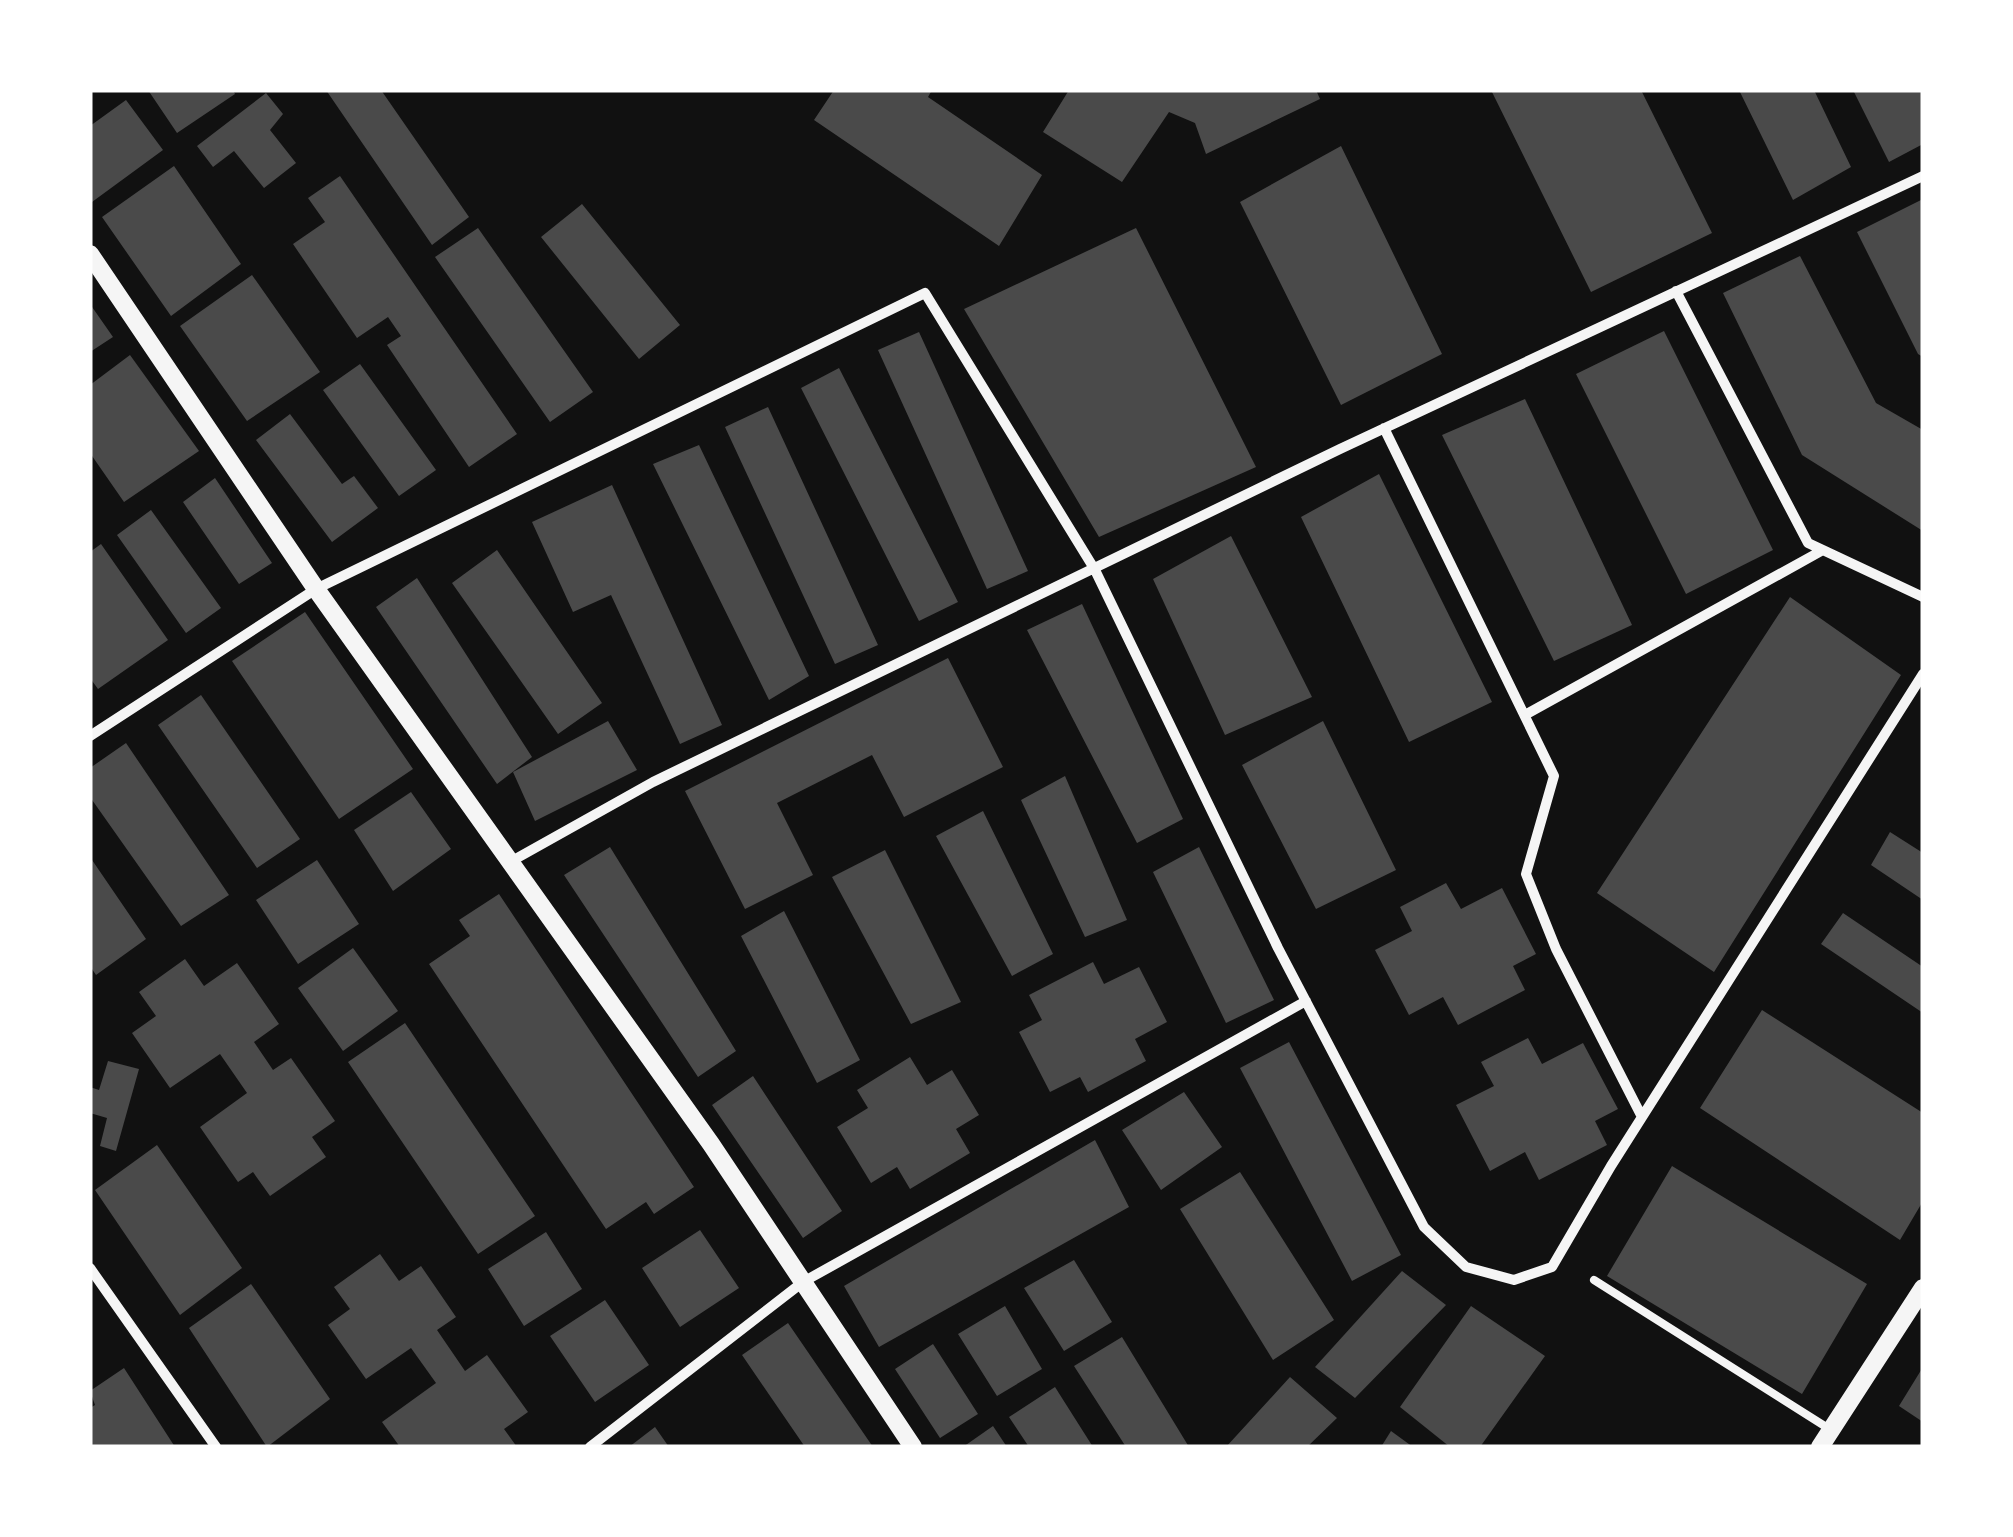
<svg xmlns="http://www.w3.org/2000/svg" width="2013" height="1537" viewBox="0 0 2013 1537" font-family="'Alegreya Sans',sans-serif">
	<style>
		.building { fill: #4a4a4a }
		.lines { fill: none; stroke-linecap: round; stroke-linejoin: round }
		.service { stroke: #f5f5f5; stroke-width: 8 }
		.minor { stroke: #f5f5f5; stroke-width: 10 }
		.tertiary { stroke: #f5f5f5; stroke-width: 18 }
	</style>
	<rect width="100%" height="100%" fill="#111"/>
	<path class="building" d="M 148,90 L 233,90 L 235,94 L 177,133 Z
		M 326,90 L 381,90 L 469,217 L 432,245 Z
		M 834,90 L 932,90 L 928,97 L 1042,175 L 999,246 L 814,120 Z
		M 1069,90 L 1316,90 L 1320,99 L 1206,154 L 1195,123 L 1169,112 L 1122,182 L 1043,132 Z
		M 1491,90 L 1641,90 L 1712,233 L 1591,292 Z
		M 1739,90 L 1814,90 L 1851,167 L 1793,200 Z
		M 1853,90 L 1923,90 L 1923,144 L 1889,162 Z
		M 266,93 L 283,114 L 270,130 L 296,163 L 264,188 L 234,151 L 213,167 L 197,146 Z
		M 126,100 L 163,150 L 92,202 L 90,126 Z
		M 1341,146 L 1442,354 L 1341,405 L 1240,202 Z
		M 174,166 L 241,264 L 171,316 L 102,217 Z
		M 340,176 L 517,434 L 469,467 L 387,345 L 401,336 L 388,317 L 357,338 L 293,244 L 325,222 L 308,198 Z
		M 1923,199 L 1923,357 L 1918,354 L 1857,232 Z
		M 582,204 L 680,325 L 639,359 L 541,237 Z
		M 478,228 L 593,392 L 550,422 L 435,257 Z
		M 1136,228 L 1256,467 L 1099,537 L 964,309 Z
		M 1800,256 L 1876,403 L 1923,430 L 1923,531 L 1802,455 L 1723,293 Z
		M 252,275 L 320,372 L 247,421 L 180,326 Z
		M 90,304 L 113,337 L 90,352 Z
		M 1664,331 L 1773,550 L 1686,594 L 1576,374 Z
		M 919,332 L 1028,571 L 987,589 L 878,350 Z
		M 130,355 L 199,451 L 124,502 L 90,453 L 90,385 Z
		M 360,364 L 436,470 L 399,496 L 323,390 Z
		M 839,368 L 958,602 L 919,621 L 801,388 Z
		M 1525,399 L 1632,625 L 1554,661 L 1442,435 Z
		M 768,407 L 878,645 L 835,664 L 725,427 Z
		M 290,414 L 342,484 L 354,476 L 378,508 L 332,542 L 256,440 Z
		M 699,445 L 809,676 L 769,700 L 653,464 Z
		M 1379,474 L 1492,702 L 1409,742 L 1301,517 Z
		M 215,478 L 272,563 L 239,584 L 183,502 Z
		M 612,485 L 722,725 L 680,744 L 611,595 L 573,612 L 532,522 Z
		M 151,510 L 221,608 L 186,633 L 117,535 Z
		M 1231,536 L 1312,697 L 1225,735 L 1153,579 Z
		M 101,544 L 168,640 L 98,689 L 90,678 L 90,552 Z
		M 497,550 L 602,703 L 558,734 L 452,583 Z
		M 417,578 L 532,757 L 497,784 L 376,607 Z
		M 1790,597 L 1901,675 L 1714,972 L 1597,893 Z
		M 1082,604 L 1183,819 L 1137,843 L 1027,630 Z
		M 305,612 L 413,769 L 339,819 L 232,661 Z
		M 948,658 L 1003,767 L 904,817 L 872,755 L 777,803 L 813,875 L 745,909 L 685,791 Z
		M 201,695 L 300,839 L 257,868 L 158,725 Z
		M 608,721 L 637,770 L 535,821 L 513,772 Z
		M 1323,721 L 1396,870 L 1316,909 L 1242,765 Z
		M 126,743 L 229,895 L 181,926 L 90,797 L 90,768 Z
		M 1065,776 L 1127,920 L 1085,937 L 1021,800 Z
		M 411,792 L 451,849 L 393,891 L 354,830 Z
		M 983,811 L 1053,954 L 1012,976 L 936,836 Z
		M 1890,832 L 1923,853 L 1923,900 L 1871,865 Z
		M 610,847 L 736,1051 L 698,1077 L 564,875 Z
		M 1199,847 L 1274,1000 L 1226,1023 L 1153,872 Z
		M 885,850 L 961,1002 L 911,1024 L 832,877 Z
		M 90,857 L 146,939 L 96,975 L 90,966 Z
		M 317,860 L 359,924 L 298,964 L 256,900 Z
		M 1446,883 L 1461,909 L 1502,888 L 1536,954 L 1513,966 L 1525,990 L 1458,1025 L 1443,997 L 1409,1015 L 1375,950 L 1412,931 L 1400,907 Z
		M 499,894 L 694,1187 L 654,1214 L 646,1202 L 606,1229 L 429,964 L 470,936 L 459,920 Z
		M 784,911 L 860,1060 L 817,1083 L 741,936 Z
		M 1843,913 L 1923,967 L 1923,1013 L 1821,944 Z
		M 353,948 L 398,1011 L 343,1051 L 298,988 Z
		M 185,959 L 204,986 L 237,963 L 279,1024 L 254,1042 L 273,1070 L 291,1058 L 335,1121 L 312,1137 L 326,1157 L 270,1196 L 253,1172 L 238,1182 L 200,1127 L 247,1093 L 220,1054 L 170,1088 L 132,1033 L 156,1016 L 139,992 Z
		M 1093,962 L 1104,984 L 1139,967 L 1167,1022 L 1135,1039 L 1146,1061 L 1088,1092 L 1080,1077 L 1050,1092 L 1019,1032 L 1042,1020 L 1029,995 Z
		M 1762,1010 L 1923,1113 L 1923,1201 L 1900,1240 L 1700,1108 Z
		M 405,1023 L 535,1216 L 478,1254 L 348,1062 Z
		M 1528,1038 L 1542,1064 L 1583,1043 L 1618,1109 L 1595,1121 L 1607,1145 L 1539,1180 L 1525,1152 L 1490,1171 L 1456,1105 L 1494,1086 L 1481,1062 Z
		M 1289,1042 L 1401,1255 L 1352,1281 L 1240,1068 Z
		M 910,1057 L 927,1085 L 952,1070 L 979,1115 L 956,1129 L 970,1153 L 910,1189 L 897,1167 L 871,1183 L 837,1127 L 868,1108 L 857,1090 Z
		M 108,1061 L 139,1069 L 116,1151 L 100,1146 L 107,1118 L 90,1113 L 90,1087 L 99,1090 Z
		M 753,1076 L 842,1211 L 803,1238 L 712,1105 Z
		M 1184,1092 L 1222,1147 L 1161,1190 L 1122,1130 Z
		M 1095,1140 L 1129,1207 L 879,1347 L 844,1286 Z
		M 157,1145 L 242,1268 L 180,1315 L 95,1190 Z
		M 1672,1166 L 1867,1284 L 1802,1394 L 1607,1276 Z
		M 1240,1172 L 1334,1320 L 1273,1360 L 1180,1209 Z
		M 700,1230 L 739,1288 L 680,1327 L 642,1268 Z
		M 546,1232 L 582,1289 L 524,1326 L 488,1269 Z
		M 380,1254 L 399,1281 L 421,1266 L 456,1317 L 437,1330 L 465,1371 L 487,1355 L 528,1412 L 504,1429 L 517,1447 L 400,1447 L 382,1422 L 436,1383 L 411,1348 L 366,1379 L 328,1325 L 350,1309 L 334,1287 Z
		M 1074,1260 L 1112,1322 L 1064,1351 L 1024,1288 Z
		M 1402,1271 L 1446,1305 L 1355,1398 L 1315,1367 Z
		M 251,1284 L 330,1399 L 267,1447 L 189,1328 Z
		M 605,1300 L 649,1365 L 595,1402 L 550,1336 Z
		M 1005,1306 L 1042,1369 L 997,1396 L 958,1334 Z
		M 1471,1306 L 1545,1356 L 1480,1447 L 1450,1447 L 1400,1407 Z
		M 788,1323 L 873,1447 L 805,1447 L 742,1355 Z
		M 1122,1337 L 1189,1447 L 1126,1447 L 1074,1366 Z
		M 933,1344 L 978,1414 L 940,1438 L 895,1369 Z
		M 1923,1367 L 1923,1422 L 1899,1406 Z
		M 124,1368 L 175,1447 L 90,1447 L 90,1408 L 95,1405 L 90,1391 Z
		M 1290,1377 L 1337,1418 L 1307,1447 L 1226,1447 Z
		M 1055,1387 L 1093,1447 L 1029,1447 L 1009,1417 Z
		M 993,1426 L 1007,1447 L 963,1447 Z
		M 655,1427 L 669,1447 L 629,1447 Z
		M 1391,1431 L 1413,1447 L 1381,1447 Z"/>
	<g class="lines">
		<path class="service" d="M 1594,1280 L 1831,1430"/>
		<path class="minor" d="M 1676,291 L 1808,543 L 1923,597
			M 1384,428 L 1554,776 L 1526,874 L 1556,949 L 1642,1117
			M 1525,715 L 1823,550
			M 90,736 L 316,589 L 925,293 L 1095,570 L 1278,948 L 1424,1227 L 1466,1267 L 1514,1280 L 1552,1267 L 1611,1166 L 1923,674
			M 510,862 L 653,782 L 1340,449 L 1923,176
			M 90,1268 L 216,1447
			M 590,1447 L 803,1282 L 1306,1001"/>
		<path class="tertiary" d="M 90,254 L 316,589 L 711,1144 L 913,1447
			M 1820,1447 L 1923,1288"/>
	</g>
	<rect width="2013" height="1537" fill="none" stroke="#ffffff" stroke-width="185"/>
</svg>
